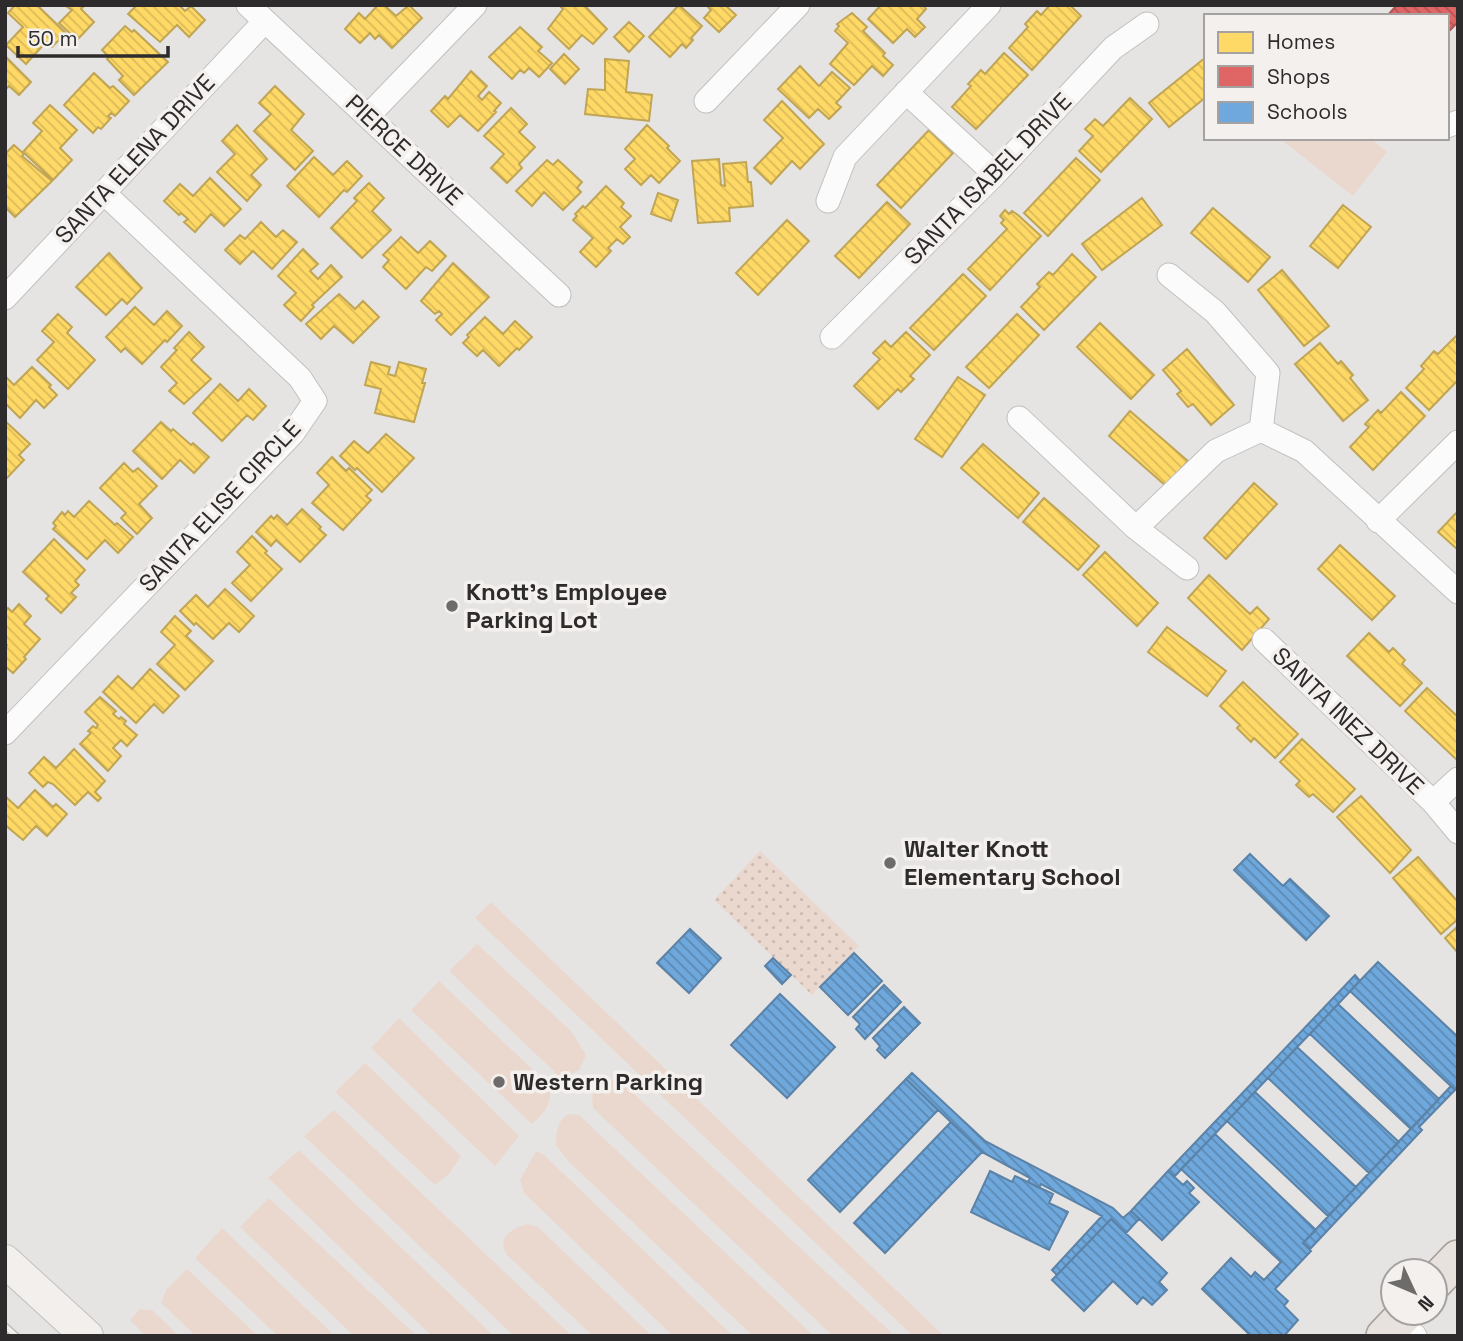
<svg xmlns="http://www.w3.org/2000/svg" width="1463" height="1341" viewBox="0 0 1463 1341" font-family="'Space Grotesk',sans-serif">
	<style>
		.grass { fill: #ead8cf }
		.park { fill: url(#park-dots) }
		.homes { fill: url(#homes-back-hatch); stroke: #c0a554; stroke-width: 2 }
		.shops { fill: url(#shops-back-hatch); stroke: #aa5454; stroke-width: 2 }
		.schools { fill: url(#schools-back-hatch); stroke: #5b82a7; stroke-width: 2 }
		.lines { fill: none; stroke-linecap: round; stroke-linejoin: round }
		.street-casing { stroke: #c2c0bf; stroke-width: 25 }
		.secondary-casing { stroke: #c2c0bf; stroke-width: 34 }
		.primary-casing { stroke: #a99f99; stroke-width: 38 }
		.street { stroke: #fbfbfb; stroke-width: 23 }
		.secondary { stroke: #f2efed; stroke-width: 32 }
		.primary { stroke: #e8e2df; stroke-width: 35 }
		.rail-casing { stroke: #c1bfbf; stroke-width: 8 }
		.rail { stroke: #f4f0ee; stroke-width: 5; stroke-dasharray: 16; stroke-linecap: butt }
		.poi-dot { fill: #6e6c6b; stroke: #f4f0ee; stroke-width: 2.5 }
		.labels { text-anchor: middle; stroke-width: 7; stroke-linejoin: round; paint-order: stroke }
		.street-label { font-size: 24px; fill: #2d2b2b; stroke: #f4f0ee }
		.poi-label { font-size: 24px; font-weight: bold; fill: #2d2b2b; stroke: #f4f0ee; text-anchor: start }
	</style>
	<defs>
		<pattern id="park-dots" width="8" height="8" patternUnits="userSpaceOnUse" patternTransform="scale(1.75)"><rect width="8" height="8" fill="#ead8cf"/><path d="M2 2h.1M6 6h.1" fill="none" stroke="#c9bab2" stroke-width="1.8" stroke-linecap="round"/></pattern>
		<pattern id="homes-back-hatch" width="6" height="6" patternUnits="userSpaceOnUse" patternTransform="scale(1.75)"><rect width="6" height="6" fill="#ffd966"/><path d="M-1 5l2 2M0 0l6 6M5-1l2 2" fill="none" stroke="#dbba59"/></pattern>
		<pattern id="shops-back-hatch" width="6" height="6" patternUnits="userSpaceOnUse" patternTransform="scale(1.75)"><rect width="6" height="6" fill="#e06666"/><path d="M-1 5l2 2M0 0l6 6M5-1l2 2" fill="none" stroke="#b65454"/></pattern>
		<pattern id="schools-back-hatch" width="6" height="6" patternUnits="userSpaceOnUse" patternTransform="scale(1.75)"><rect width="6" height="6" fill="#6fa8dc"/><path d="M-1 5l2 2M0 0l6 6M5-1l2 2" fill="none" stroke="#5c89b3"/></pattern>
	</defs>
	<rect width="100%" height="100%" fill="#e6e4e2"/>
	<path class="grass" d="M 1279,138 L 1370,138 L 1387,152 L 1353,196 Z
		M 491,902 L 944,1336 L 913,1336 L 475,918 Z
		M 477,944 L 572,1032 L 586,1055 L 579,1070 L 562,1079 L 449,971 Z
		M 439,981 L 550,1086 C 552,1104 545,1113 532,1124 L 411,1010 Z
		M 399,1018 L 519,1136 L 495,1166 L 371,1048 Z
		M 365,1063 L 461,1156 L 449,1174 L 435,1185 L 335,1092 Z
		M 618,1079 L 895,1336 L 833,1336 L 593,1108 L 592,1095 L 606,1081 Z
		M 334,1110 L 572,1336 L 514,1336 L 304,1136 Z
		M 569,1114 L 579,1115 L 814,1336 L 753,1336 L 569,1162 L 556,1145 C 556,1131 557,1121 569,1114 Z
		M 299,1150 L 494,1336 L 432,1336 L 268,1178 Z
		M 536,1151 L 544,1155 L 733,1336 L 673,1336 L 524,1193 L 520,1180 Z
		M 269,1198 L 417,1336 L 354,1336 L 240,1227 Z
		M 527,1224 L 538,1227 L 652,1336 L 593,1336 L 506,1254 C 497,1236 512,1229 527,1224 Z
		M 222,1228 L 335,1336 L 278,1336 L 195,1258 Z
		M 187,1269 L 258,1336 L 196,1336 L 161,1303 L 166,1290 Z
		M 140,1309 L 152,1310 L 179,1336 L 146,1336 L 130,1320 Z"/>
	<path class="park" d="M 760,851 L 859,946 L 812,995 L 714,900 Z"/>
	<path class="homes" d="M 15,5 L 37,5 L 66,33 L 52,47 L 46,42 L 26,64 L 6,45 L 23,27 L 8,13 Z
		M 64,5 L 85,5 L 81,9 L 94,22 L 77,40 L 59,23 L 72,10 Z
		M 137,5 L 179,5 L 185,11 L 191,6 L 205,20 L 189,37 L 177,25 L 160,42 L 128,14 Z
		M 378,5 L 384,5 L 396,16 L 409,5 L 422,18 L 392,48 L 379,35 L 375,39 L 370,33 L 360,43 L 345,29 L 359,13 L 365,19 Z
		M 559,5 L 584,5 L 607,29 L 593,44 L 582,35 L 569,49 L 548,29 L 563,9 Z
		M 679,5 L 702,26 L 691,38 L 693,40 L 686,48 L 682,44 L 670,57 L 649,37 Z
		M 706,5 L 725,5 L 736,15 L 719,32 L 704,18 L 711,10 Z
		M 881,5 L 923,5 L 926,9 L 917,19 L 925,27 L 915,37 L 907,29 L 893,43 L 868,19 Z
		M 1050,5 L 1070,5 L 1081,16 L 1032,70 L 1009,48 L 1028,27 L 1025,24 L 1037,11 L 1041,15 Z
		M 852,13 L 867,27 L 863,31 L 885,53 L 883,56 L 893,65 L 883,76 L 872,66 L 854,85 L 830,64 L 848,43 L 835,31 L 839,26 L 837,24 Z
		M 629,22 L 644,36 L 629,52 L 614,37 Z
		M 125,26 L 132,32 L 134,30 L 168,62 L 134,95 L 119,80 L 123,76 L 107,59 L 109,57 L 102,50 Z
		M 520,27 L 542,47 L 538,51 L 552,63 L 539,77 L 529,68 L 524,73 L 520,70 L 512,79 L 489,57 Z
		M 1004,53 L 1028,75 L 976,129 L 952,107 L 971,86 L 968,84 L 981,70 L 985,74 Z
		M 564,54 L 579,69 L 565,84 L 550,69 Z
		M 5,56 L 31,82 L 19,95 L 9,86 L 5,90 Z
		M 1206,57 L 1206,97 L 1169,127 L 1149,103 Z
		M 605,59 L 629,61 L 626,92 L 652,95 L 649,121 L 585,114 L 588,89 L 605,90 Z
		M 800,66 L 819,86 L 832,72 L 850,88 L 836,103 L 841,107 L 829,119 L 818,109 L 809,118 L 778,89 Z
		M 471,71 L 487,86 L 478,96 L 482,100 L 489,92 L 501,103 L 494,111 L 496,112 L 478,131 L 460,115 L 448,127 L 431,111 L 445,96 L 448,99 Z
		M 94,73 L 110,88 L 113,86 L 129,101 L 115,116 L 111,113 L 108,116 L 111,118 L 101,129 L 98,127 L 93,133 L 64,105 Z
		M 275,86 L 304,114 L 291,130 L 313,151 L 295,170 L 254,131 L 271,114 L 259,103 Z
		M 1130,98 L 1152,119 L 1101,172 L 1079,151 L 1093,136 L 1085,129 L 1095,119 L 1103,126 Z
		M 782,101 L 824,144 L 800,169 L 792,161 L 771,184 L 754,168 L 783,138 L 764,120 Z
		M 50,105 L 77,130 L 60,148 L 72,160 L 53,180 L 23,152 L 42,131 L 33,123 Z
		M 511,108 L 527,124 L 519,132 L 535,147 L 519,164 L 522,168 L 507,183 L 491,168 L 504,154 L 484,136 Z
		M 237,125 L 267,159 L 251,175 L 261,185 L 247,201 L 217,172 L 235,154 L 222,141 Z
		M 647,125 L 669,146 L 667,148 L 680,161 L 659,183 L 651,175 L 641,185 L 625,169 L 635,159 L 625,149 Z
		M 929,130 L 953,153 L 901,208 L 877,185 Z
		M 14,145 L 24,154 L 22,156 L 52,181 L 15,217 L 5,207 L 5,154 Z
		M 314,157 L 333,175 L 347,161 L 362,176 L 347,192 L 344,190 L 319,217 L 287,186 Z
		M 1076,158 L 1100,180 L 1048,236 L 1024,213 Z
		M 719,159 L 721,185 L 725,186 L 723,164 L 746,162 L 748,182 L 751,182 L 753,206 L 729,208 L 730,221 L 698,223 L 692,161 Z
		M 547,160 L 553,165 L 558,160 L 582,182 L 577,188 L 581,192 L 563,210 L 544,192 L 532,206 L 516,191 Z
		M 210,178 L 241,209 L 224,226 L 211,214 L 195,232 L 184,222 L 188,219 L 181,213 L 179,215 L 164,201 L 180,184 L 193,196 Z
		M 369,183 L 384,198 L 372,211 L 391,230 L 362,258 L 331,228 L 357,201 L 354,198 Z
		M 606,186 L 624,203 L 621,207 L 631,216 L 620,227 L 630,237 L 623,244 L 617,239 L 608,248 L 611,251 L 596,267 L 580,252 L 593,238 L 573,220 L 577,216 L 575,214 L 583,206 L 585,208 Z
		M 658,193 L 678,200 L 671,221 L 651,214 Z
		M 1142,198 L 1162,225 L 1102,270 L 1082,244 Z
		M 887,202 L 910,224 L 859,278 L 835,256 Z
		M 1343,205 L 1371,227 L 1338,268 L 1310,246 Z
		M 1213,208 L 1270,257 L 1248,282 L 1191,233 Z
		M 1005,210 L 1009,214 L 1012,211 L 1018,215 L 1041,236 L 990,290 L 968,269 L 1007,229 L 1001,223 L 1004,220 L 1000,216 Z
		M 787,220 L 809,241 L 758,295 L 736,273 Z
		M 261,222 L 276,237 L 283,230 L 297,242 L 272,269 L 253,251 L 240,264 L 225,250 L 240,235 L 245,239 Z
		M 401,237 L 418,253 L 430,241 L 446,256 L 432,271 L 426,267 L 406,289 L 383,267 L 389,260 L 383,255 Z
		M 303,249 L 318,264 L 310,271 L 318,279 L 331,265 L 342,277 L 312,305 L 314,307 L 301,321 L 284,305 L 296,293 L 278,276 Z
		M 109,253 L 142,288 L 127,304 L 122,299 L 106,315 L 76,287 Z
		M 1072,254 L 1096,277 L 1044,330 L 1021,307 L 1040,287 L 1037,284 L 1049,272 L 1053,275 Z
		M 453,263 L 489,297 L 451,335 L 436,320 L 442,314 L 439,311 L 435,314 L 421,301 Z
		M 1282,270 L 1329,326 L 1304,346 L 1258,290 Z
		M 963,274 L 986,296 L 934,350 L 910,328 Z
		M 339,294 L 355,309 L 363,301 L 379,317 L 353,343 L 334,326 L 321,339 L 306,324 Z
		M 135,307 L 154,325 L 167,311 L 182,326 L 167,342 L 165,340 L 142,364 L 125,348 L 121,352 L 106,337 Z
		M 58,314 L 72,327 L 67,333 L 95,360 L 68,389 L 37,360 L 54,342 L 42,331 Z
		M 1017,314 L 1039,335 L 989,388 L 966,367 Z
		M 485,317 L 503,334 L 515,321 L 532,337 L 519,350 L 517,348 L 499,366 L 483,350 L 477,356 L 463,343 L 469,337 L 467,335 Z
		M 1100,323 L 1154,375 L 1131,399 L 1077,347 Z
		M 189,332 L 204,347 L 191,360 L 211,379 L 184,404 L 169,391 L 177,383 L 161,367 L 177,350 L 174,348 Z
		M 906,332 L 930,355 L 910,376 L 914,379 L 901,392 L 898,389 L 878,409 L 854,386 L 880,359 L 873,353 L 885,341 L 891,347 Z
		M 1457,335 L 1458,380 L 1429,410 L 1406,388 L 1424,369 L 1421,366 L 1434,351 L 1438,354 Z
		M 1320,343 L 1338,364 L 1341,361 L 1353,375 L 1350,378 L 1368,400 L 1343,421 L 1295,364 Z
		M 1187,349 L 1234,405 L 1211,425 L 1193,404 L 1188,407 L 1177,394 L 1181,391 L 1163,370 Z
		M 371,362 L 390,367 L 388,374 L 395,376 L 399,362 L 426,369 L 422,383 L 425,383 L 414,422 L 375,413 L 381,389 L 365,385 Z
		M 32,367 L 51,385 L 49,387 L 57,395 L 44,408 L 36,400 L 20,418 L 5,403 L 5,376 L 14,385 Z
		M 958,377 L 985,395 L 942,457 L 915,439 Z
		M 220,384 L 238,401 L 249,389 L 266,406 L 253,420 L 247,415 L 222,441 L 193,413 Z
		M 1401,392 L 1425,416 L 1373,470 L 1350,447 L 1369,427 L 1365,424 L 1378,410 L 1381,413 Z
		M 1130,411 L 1188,461 L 1166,486 L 1109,436 Z
		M 5,421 L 30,444 L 19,455 L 24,460 L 5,480 Z
		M 161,422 L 171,431 L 173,429 L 191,445 L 193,443 L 209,457 L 194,473 L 180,460 L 162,479 L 133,451 Z
		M 386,434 L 414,458 L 382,492 L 357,468 L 355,470 L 340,456 L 354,441 L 368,453 Z
		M 983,444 L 1039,493 L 1018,518 L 961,468 Z
		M 332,457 L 346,471 L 349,468 L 372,490 L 366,496 L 371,500 L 343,530 L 312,503 L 329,485 L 317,473 Z
		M 124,463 L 133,472 L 138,468 L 157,486 L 139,504 L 152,518 L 137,534 L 121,518 L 126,513 L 100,488 Z
		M 1254,483 L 1277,504 L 1226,559 L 1204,538 Z
		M 1044,498 L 1099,546 L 1078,570 L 1023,522 Z
		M 89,501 L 115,525 L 117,523 L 133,537 L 118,553 L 105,540 L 87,559 L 53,529 L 56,526 L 53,523 L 62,512 L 65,515 L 68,511 L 74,517 Z
		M 302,509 L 321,527 L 319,529 L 326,535 L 300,562 L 276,540 L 271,546 L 256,532 L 271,516 L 274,519 L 277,515 L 287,525 Z
		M 1458,511 L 1458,550 L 1438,532 Z
		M 252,536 L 267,551 L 265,553 L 282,569 L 251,601 L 232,583 L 250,565 L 237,552 Z
		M 54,539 L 85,570 L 75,581 L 79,585 L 71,593 L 76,597 L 61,613 L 46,599 L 49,596 L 23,572 Z
		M 1340,545 L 1395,596 L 1372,620 L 1318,569 Z
		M 1105,552 L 1158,603 L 1137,626 L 1083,575 Z
		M 1209,575 L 1250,614 L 1257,607 L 1269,619 L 1242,650 L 1188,598 Z
		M 225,589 L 254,616 L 239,632 L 229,623 L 213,639 L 196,623 L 194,625 L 180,611 L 196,595 L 208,607 Z
		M 19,604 L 31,616 L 24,624 L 40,639 L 24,657 L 26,659 L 13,673 L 5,666 L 5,648 L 7,645 L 5,643 L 5,612 L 8,608 L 12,612 Z
		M 175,616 L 191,631 L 186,636 L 213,661 L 185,690 L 157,664 L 175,645 L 161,632 Z
		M 1167,627 L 1226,671 L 1207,696 L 1148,652 Z
		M 1369,633 L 1389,652 L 1393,648 L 1405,660 L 1402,664 L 1422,683 L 1400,706 L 1347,656 Z
		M 150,669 L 179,696 L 163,713 L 154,704 L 136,723 L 103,692 L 118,676 L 132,689 Z
		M 1243,682 L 1298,734 L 1275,758 L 1254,738 L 1251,742 L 1237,728 L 1240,725 L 1220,706 Z
		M 1427,688 L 1458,717 L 1458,761 L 1405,711 Z
		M 100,697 L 116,711 L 113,714 L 119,719 L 121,717 L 126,721 L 124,724 L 137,735 L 127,746 L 121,740 L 113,748 L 121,756 L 108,771 L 80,744 L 91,733 L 88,731 L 93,726 L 96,728 L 98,725 L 85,712 Z
		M 1302,739 L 1355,789 L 1333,812 L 1313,794 L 1309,797 L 1296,785 L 1300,781 L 1280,762 Z
		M 74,749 L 105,781 L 95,792 L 101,798 L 98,801 L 88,792 L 75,805 L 53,784 L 48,782 L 43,787 L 29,773 L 44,757 L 56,768 Z
		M 35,790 L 53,807 L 56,804 L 67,814 L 47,836 L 36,826 L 23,840 L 5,825 L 5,796 L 18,808 Z
		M 1361,796 L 1411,850 L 1390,873 L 1337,817 Z
		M 1418,857 L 1458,902 L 1458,919 L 1441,934 L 1393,878 Z
		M 1458,926 L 1458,953 L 1445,938 Z"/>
	<path class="shops" d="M 1397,5 L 1458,5 L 1458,22 L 1447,33 L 1447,16 L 1387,16 Z"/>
	<path class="schools" d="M 1250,854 L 1283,886 L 1290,879 L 1329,916 L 1306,940 L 1234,870 Z
		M 690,929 L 721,958 L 689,993 L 657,963 Z
		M 854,953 L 882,981 L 848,1015 L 820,987 Z
		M 773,958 L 791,975 L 782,984 L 765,966 Z
		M 1378,962 L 1458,1037 L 1458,1086 L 1455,1090 L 1350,991 Z
		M 1355,975 L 1360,981 L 1174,1177 L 1168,1171 Z
		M 884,985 L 901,1002 L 865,1039 L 856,1029 L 860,1024 L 853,1017 Z
		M 780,994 L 835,1047 L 787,1098 L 731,1045 Z
		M 1338,1004 L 1439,1099 L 1411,1129 L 1310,1034 Z
		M 904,1007 L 920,1023 L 885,1058 L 877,1050 L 880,1046 L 873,1038 Z
		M 1297,1047 L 1399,1142 L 1369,1173 L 1268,1078 Z
		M 912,1073 L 985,1141 L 1113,1208 L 1123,1218 L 1131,1211 L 1139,1219 L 1126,1233 L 1111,1219 L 1057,1275 L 1052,1270 L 1102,1216 L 1041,1184 L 1039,1188 L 1028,1182 L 1030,1178 L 982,1152 L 906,1079 Z
		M 906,1079 L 938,1110 L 840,1212 L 808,1180 Z
		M 1451,1086 L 1455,1090 L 1419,1127 L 1422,1130 L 1310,1249 L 1303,1243 Z
		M 1255,1092 L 1356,1187 L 1328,1216 L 1227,1121 Z
		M 951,1122 L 982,1152 L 885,1253 L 854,1223 Z
		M 1215,1134 L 1316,1230 L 1303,1243 L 1311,1251 L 1275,1289 L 1288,1301 L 1284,1306 L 1298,1320 L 1284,1336 L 1251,1336 L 1202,1289 L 1231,1258 L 1251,1277 L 1255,1272 L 1264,1280 L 1281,1262 L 1181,1169 Z
		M 990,1171 L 1012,1182 L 1015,1176 L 1053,1194 L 1049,1203 L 1068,1212 L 1049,1250 L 971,1212 Z
		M 1168,1171 L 1183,1185 L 1187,1181 L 1194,1188 L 1189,1193 L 1199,1202 L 1162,1240 L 1131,1211 Z
		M 1111,1219 L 1167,1273 L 1159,1282 L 1167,1290 L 1152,1305 L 1143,1297 L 1137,1304 L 1113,1281 L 1084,1311 L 1052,1280 Z"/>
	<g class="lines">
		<defs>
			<path id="street" d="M 248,5 L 559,295
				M 906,92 L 995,174
				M 706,101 L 798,5
				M 368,116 L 475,5
				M 1447,126 L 1458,122
				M 828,201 L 845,157 L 989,5
				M 1169,275 L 1215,312 L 1268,373 L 1261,430 L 1304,451 L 1458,592
				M 5,298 L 265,21
				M 832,337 L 995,174 L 1113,48 L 1147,24
				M 1019,418 L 1136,528 L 1187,568
				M 1378,521 L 1458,442
				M 1136,528 L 1216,451 L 1261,430
				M 1264,640 L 1433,802 L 1458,832
				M 5,733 L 293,433 L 315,401 L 300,378 L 104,193
				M 1433,802 L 1458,779
				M 1399,1321 L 1415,1336"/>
			<path id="secondary" d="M 5,1261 L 87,1336"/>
			<path id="primary" d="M 1435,1282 L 1458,1258
				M 1384,1336 L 1406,1313"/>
		</defs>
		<use href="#street" class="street-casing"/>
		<use href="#secondary" class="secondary-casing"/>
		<use href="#primary" class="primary-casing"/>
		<use href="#street" class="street"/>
		<use href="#secondary" class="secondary"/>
		<use href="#primary" class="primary"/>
		<defs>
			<path id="rail" d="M 5,1326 L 16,1336"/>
		</defs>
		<use href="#rail" class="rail-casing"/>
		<use href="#rail" class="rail"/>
	</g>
	<g class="poi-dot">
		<circle cx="452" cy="606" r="7"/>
		<circle cx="890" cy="863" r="7"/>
		<circle cx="499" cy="1082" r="7"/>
	</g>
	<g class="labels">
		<g class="street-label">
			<text transform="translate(404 150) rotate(43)" y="8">PIERCE DRIVE</text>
			<text transform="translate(135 159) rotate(-47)" y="8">SANTA ELENA DRIVE</text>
			<text transform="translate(988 179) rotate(-46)" y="8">SANTA ISABEL DRIVE</text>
			<text transform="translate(220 506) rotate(-47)" y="8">SANTA ELISE CIRCLE</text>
			<text transform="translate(1348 721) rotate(44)" y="8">SANTA INEZ DRIVE</text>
		</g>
		<g class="poi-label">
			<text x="466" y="600">Knott's Employee<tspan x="466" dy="28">Parking Lot</tspan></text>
			<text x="904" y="857">Walter Knott<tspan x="904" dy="28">Elementary School</tspan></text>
			<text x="513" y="1090">Western Parking</text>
		</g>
	</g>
	<rect width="1463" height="1341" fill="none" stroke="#2d2b2b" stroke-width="14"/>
	<rect x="1204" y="14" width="245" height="126" fill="#f4f0ee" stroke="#a4a1a0" stroke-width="2"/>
	<rect x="1218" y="32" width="35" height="21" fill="#ffd966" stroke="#a4a1a0" stroke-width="2"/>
	<text x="1267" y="49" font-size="21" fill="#2d2b2b">Homes</text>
	<rect x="1218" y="66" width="35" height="21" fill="#e06666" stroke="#a4a1a0" stroke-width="2"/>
	<text x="1267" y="84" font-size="21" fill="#2d2b2b">Shops</text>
	<rect x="1218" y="102" width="35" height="21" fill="#6fa8dc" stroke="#a4a1a0" stroke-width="2"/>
	<text x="1267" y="119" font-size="21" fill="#2d2b2b">Schools</text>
	<g transform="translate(1414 1292) rotate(134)"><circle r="33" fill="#f4f0ee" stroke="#a4a1a0" stroke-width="2"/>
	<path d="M0-5L12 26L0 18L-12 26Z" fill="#6e6c6b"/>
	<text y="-10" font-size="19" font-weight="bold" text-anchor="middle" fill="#2d2b2b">N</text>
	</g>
	<path d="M18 46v10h150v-10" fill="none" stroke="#2d2b2b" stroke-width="3.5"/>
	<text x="28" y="46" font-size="21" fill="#2d2b2b" stroke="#f4f0ee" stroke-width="5" paint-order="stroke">50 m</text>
</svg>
